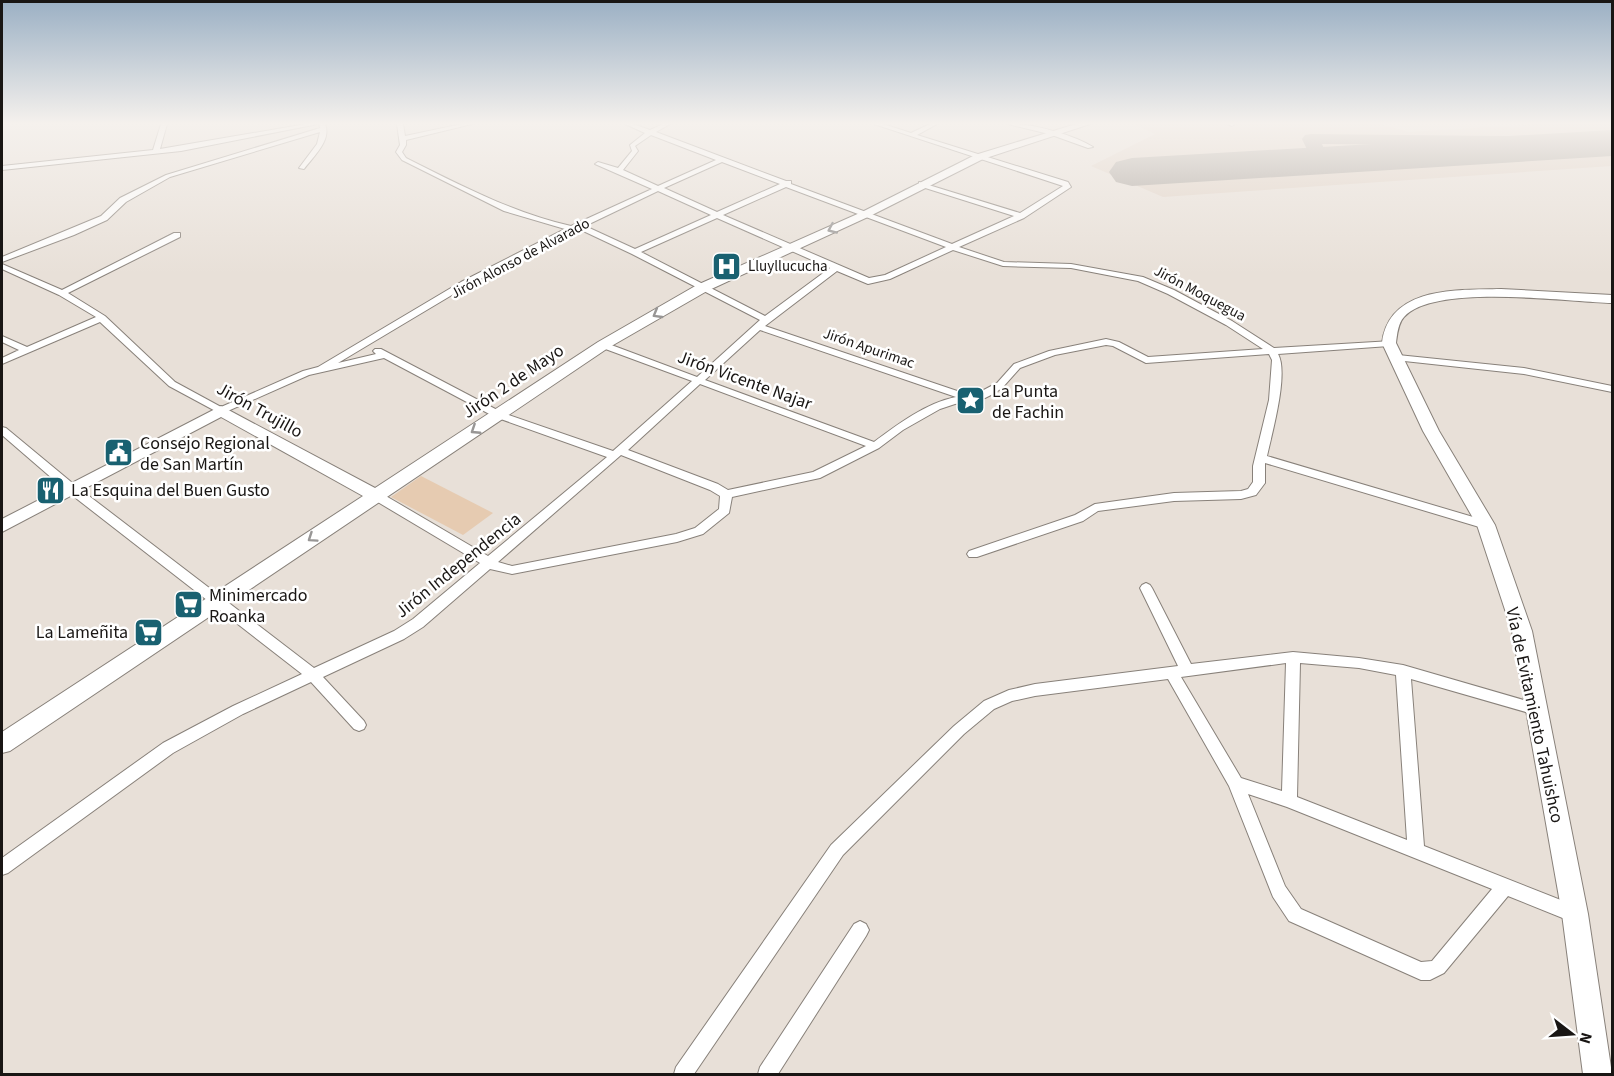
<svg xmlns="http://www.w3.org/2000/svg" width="1614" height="1076" viewBox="0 0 1614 1076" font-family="'Source Sans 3',sans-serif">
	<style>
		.built { fill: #e0d2c6 }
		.green { fill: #e6cbb1 }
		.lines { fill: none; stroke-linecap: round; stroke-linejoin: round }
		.taxiway { fill: #a8a19a; fill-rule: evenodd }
		.runway { fill: #a8a19a; fill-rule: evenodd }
		.minor-casing { stroke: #88817a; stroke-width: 2 }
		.secondary-casing { stroke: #88817a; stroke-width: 2 }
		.minor { fill: #fff; fill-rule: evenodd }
		.secondary { fill: #fff; fill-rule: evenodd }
		.oneway { stroke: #989695 }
		.labels { text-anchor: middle; stroke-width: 5; stroke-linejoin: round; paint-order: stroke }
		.far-street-label { font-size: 15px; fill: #191614; stroke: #fff }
		.far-poi-label { font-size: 15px; fill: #191614; stroke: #fff; text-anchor: start }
		.street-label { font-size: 18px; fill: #191614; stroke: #fff }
		.poi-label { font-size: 18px; fill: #191614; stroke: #fff; text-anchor: start }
	</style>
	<rect width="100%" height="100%" fill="#e8e0d8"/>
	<path class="built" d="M 1134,124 L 1380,124 L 1409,132 L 1537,124 L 1612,124 L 1612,166 L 1163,197 L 1091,166 L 1155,134 Z"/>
	<path class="green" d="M 421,476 L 493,513 L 463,535 L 391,497 Z"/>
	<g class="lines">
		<path class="taxiway" d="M 1311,134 L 1612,137 L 1612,147 L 1322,144 L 1329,160 L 1326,164 L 1314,164 L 1302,139 L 1305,135 Z"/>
		<path class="runway" d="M 1612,130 L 1612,156 L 1132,186 L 1116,182 L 1109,172 L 1116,162 L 1132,158 Z"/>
		<defs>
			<path id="minor" d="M 161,124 L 167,124 L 160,149 L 306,124 L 318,124 L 181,151 L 2,170 L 2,166 L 153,150 Z
				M 319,124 L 325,124 C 332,140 313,157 304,169 L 299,168 L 317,144 L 320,132 L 170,177 L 126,202 L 107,220 L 74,235 L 2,262 L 2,257 L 101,216 L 120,198 L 166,175 L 320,128 Z
				M 397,124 L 403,124 L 405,136 L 462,124 L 472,124 L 406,140 L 406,145 L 402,152 L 406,158 C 460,185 513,213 571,226 L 652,189 L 595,164 L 598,162 L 618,168 L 632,151 L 630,145 L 645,133 L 625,124 L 633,124 L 650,130 L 663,124 L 670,124 L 656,132 L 786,181 L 791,181 L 791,184 L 952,244 L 1014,216 L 919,186 L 919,182 L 1020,213 L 1063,186 L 874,124 L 883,124 L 911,133 L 930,124 L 937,124 L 917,135 L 1068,182 L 1071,187 L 1024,218 L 959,247 L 1004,262 L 1071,264 L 1143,277 L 1174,290 L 1232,321 L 1274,348 L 1392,341 L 1392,345 L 1389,346 L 1278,354 C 1289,373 1272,433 1267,456 L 1490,522 L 1492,525 L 1486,529 L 1265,463 L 1265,483 L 1256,495 L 1241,499 L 1174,501 L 1098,511 L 1083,521 L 977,557 L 969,557 L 967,554 L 969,551 L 1075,515 L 1095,504 L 1174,493 L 1241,491 L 1248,489 L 1253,482 L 1253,466 L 1269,400 L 1272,360 L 1269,354 L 1146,363 L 1113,346 L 1106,345 L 1055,355 L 1020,368 L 1003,387 L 995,393 L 985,398 L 955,404 L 940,409 L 903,430 L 879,448 L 820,478 L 732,497 L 729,513 L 703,534 L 677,542 L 512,574 L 490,569 L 423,627 L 404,639 L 323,677 L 364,721 L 366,725 L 364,729 L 359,731 L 354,729 L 311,682 L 243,714 L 173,753 L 8,873 L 2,875 L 2,858 L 163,743 L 233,706 L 302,674 L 68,492 L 2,435 L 2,427 L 6,428 L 76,486 L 314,668 L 394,631 L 413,619 L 480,563 L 371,498 L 369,495 L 371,492 L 379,492 L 488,556 L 607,457 L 495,417 L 384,358 L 309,375 L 221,414 L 169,386 L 100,322 L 2,364 L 2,358 L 19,350 L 2,342 L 2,336 L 27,347 L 96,317 L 59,295 L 2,269 L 2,264 L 62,290 L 174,233 L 180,233 L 180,237 L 68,293 L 105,316 L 175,382 L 221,407 L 303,371 L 318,367 L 461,282 L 565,229 L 504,211 L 402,160 L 396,152 L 400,145 ZM 651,135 L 716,160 L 658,186 L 623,170 L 638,151 L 635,146 ZM 722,162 L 780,184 L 717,212 L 664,188 ZM 786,187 L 946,247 L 885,275 L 869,278 L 723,215 ZM 658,191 L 711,215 L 635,249 L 585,226 ZM 717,218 L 830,268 L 765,316 L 641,252 ZM 579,229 L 632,254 L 760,320 L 697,377 L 606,343 L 600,343 L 600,347 L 692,381 L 613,451 L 503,413 L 381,349 L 375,349 L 373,351 L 376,354 L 338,363 L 467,286 ZM 953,250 L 1003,266 L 1071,268 L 1138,281 L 1168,294 L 1226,325 L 1263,349 L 1148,357 L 1119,342 L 1106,339 L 1049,351 L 1014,364 L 997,383 L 978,393 L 969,395 L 765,326 L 837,271 L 868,284 L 890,279 ZM 760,330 L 956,397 C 926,403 898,424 874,442 L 705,380 ZM 700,384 L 866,446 L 813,472 L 728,490 L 718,484 L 628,450 ZM 621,455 L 710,490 L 720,496 L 719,509 L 695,528 L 676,534 L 512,566 L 498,562 Z
				M 1008,124 C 1031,123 1074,135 1093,147 L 1088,148 L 1049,134 Z
				M 1227,124 L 1235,124 L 1232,126 Z
				M 1398,355 L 1524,368 L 1612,386 L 1612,392 L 1524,374 L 1395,360 L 1393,358 Z
				M 1146,583 L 1150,585 L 1152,588 L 1191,664 L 1293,652 L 1359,658 L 1403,665 L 1541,705 L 1543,709 L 1541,713 L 1536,715 L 1411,679 L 1424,846 L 1581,908 L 1584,914 L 1581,920 L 1575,923 L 1508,896 L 1444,973 L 1430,980 L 1421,980 L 1289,921 L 1273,897 L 1229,786 L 1168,679 L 1035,696 L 1012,701 L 994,709 L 964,734 L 843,855 L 694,1074 L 674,1074 L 676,1067 L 831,845 L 954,726 L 984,701 L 1009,690 L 1035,684 L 1178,666 L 1140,588 L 1142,585 ZM 1286,663 L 1282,791 L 1241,778 L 1181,677 ZM 1300,663 L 1359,668 L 1396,675 L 1407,840 L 1297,797 ZM 1248,794 L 1287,807 L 1492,889 L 1432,961 L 1421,962 L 1301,909 L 1285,886 Z
				M 860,921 L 866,924 L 869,930 L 866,936 L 778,1074 L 758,1074 L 760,1067 L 854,924 Z"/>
			<path id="secondary" d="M 1076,124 L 1090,124 L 983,159 L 870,216 L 707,291 L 608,348 L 10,751 L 2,753 L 2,732 L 363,496 L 221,417 L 2,532 L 2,519 L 221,406 L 375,488 L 598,342 L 697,285 L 862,212 L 975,155 Z
				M 1501,289 L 1612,295 L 1612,303 C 1567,302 1435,283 1404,317 C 1398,323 1397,335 1396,343 L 1439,431 L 1495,525 L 1532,631 L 1588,914 L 1612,1074 L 1583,1074 L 1562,914 L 1512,631 L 1477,525 L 1423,431 L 1382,343 C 1389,286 1457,290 1501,289 Z"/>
		</defs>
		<use href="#minor" class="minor-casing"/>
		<use href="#secondary" class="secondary-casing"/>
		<use href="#minor" class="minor"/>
		<use href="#secondary" class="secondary"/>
	</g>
	<defs><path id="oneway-chevron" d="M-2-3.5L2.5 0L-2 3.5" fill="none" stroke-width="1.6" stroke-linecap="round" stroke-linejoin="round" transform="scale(1.5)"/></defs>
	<g class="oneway">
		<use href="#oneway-chevron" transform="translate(832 229) rotate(156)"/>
		<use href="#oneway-chevron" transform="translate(657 314) rotate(150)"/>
		<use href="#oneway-chevron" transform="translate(475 430) rotate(147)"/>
		<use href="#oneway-chevron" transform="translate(312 538) rotate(146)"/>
	</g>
	<linearGradient id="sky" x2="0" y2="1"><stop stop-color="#9bb0c4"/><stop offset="0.45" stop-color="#f5f1ed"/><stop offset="1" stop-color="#f5f1ed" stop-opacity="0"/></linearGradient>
	<rect width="1614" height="274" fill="url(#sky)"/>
	<defs>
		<symbol id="hospital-square" viewBox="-11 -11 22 22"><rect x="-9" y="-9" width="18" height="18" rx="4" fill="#196171" stroke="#fff"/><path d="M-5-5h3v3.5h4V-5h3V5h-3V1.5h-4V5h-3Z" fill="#fff"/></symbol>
		<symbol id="sight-square" viewBox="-11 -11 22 22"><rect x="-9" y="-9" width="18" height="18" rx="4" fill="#196171" stroke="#fff"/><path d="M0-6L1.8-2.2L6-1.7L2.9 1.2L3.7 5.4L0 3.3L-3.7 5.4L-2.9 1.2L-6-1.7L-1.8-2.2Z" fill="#fff"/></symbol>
		<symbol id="civic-square" viewBox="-11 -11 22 22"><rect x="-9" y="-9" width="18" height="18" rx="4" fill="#196171" stroke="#fff"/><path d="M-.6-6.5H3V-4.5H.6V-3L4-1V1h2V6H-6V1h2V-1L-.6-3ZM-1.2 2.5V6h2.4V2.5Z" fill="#fff"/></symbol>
		<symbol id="restaurant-square" viewBox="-11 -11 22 22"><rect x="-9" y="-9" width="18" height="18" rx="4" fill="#196171" stroke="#fff"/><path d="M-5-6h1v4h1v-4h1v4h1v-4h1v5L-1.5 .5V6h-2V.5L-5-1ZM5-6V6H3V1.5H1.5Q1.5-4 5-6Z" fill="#fff"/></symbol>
		<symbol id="supermarket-square" viewBox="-11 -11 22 22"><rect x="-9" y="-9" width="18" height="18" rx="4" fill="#196171" stroke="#fff"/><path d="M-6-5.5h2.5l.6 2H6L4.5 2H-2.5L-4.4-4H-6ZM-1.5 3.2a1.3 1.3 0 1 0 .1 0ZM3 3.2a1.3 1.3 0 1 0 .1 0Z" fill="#fff"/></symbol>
	</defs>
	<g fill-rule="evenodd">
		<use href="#hospital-square" x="710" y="250" width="33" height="33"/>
		<use href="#sight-square" x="954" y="384" width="33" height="33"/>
		<use href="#civic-square" x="102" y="436" width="33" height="33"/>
		<use href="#restaurant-square" x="34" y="474" width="33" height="33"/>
		<use href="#supermarket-square" x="172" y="588" width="33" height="33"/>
		<use href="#supermarket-square" x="132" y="616" width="33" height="33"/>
	</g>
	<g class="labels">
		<g class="far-street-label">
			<text transform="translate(520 258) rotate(-28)" y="5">Jirón Alonso de Alvarado</text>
			<text transform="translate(1200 293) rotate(28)" y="5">Jirón Moquegua</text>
			<text transform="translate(869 348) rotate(19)" y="5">Jirón Apurimac</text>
		</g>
		<g class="far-poi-label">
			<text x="748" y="271">Lluyllucucha</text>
		</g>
		<g class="street-label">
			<text transform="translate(745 380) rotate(20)" y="6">Jirón Vicente Najar</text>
			<text transform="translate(513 381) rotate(-34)" y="6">Jirón 2 de Mayo</text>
			<text transform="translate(260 410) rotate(29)" y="6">Jirón Trujillo</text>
			<text transform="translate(458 565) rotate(-39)" y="6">Jirón Independencia</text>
			<text transform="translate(1535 715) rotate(78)" y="6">Vía de Evitamiento Tahuishco</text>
		</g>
		<g class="poi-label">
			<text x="992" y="397">La Punta<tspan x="992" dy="21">de Fachin</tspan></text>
			<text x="140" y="449">Consejo Regional<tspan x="140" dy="21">de San Martín</tspan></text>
			<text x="71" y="496">La Esquina del Buen Gusto</text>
			<text x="209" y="601">Minimercado<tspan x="209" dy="21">Roanka</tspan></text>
			<text x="128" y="638" text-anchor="end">La Lameñita</text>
		</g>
	</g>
	<rect width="1614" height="1076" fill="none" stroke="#191614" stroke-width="6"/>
	<g transform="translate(1572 1034) rotate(107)" stroke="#ffffff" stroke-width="4.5" paint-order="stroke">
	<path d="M0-4.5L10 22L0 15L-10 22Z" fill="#191614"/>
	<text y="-9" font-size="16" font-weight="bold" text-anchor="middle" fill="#191614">N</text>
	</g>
</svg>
